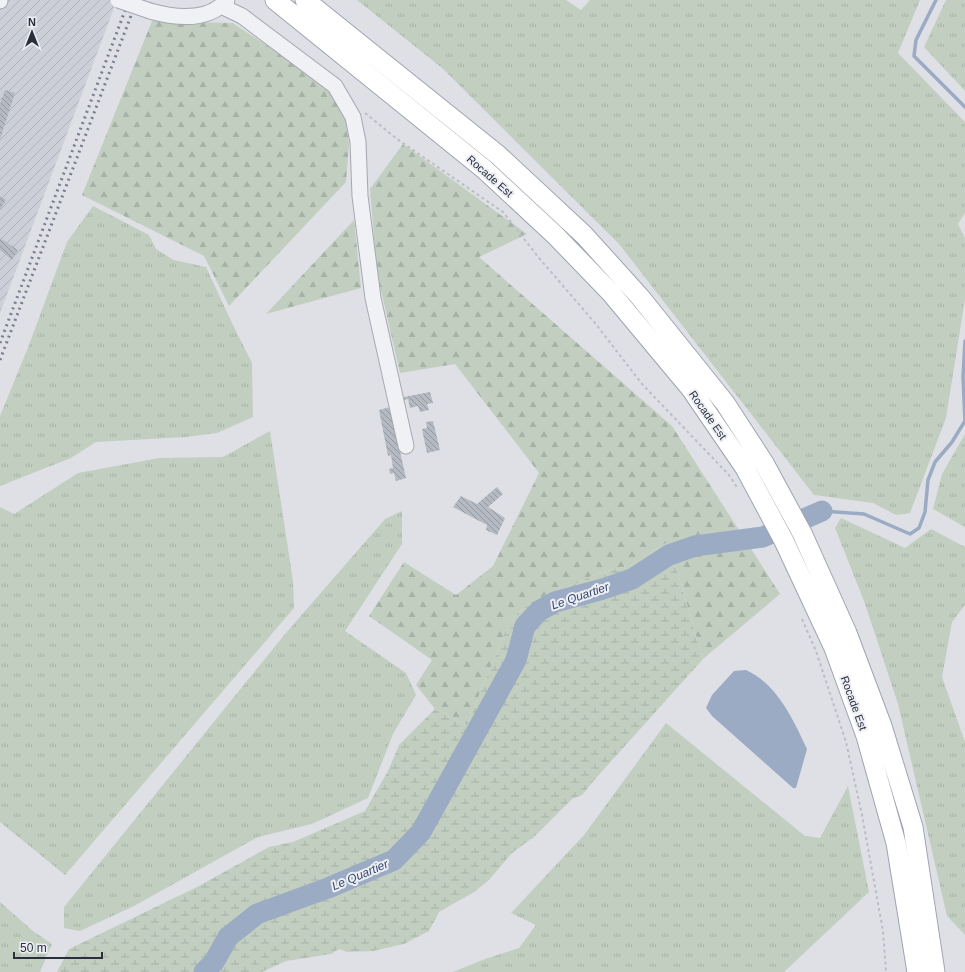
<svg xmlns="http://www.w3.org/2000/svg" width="965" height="972" viewBox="0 0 965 972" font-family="Arial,sans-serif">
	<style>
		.industrial { fill: url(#industrial-furrows) }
		.grass { fill: url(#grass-tufts) }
		.forest { fill: url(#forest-firs) }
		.wetland { fill: url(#wetland-marsh) }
		.water { fill: #9babc4 }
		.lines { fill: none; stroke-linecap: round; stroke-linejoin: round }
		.stream { stroke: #9babc4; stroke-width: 3.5 }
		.river { stroke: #9babc4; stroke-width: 21 }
		.building { fill: url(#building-back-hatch) }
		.minor-casing { stroke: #a4a7b0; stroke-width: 17 }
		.major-casing { stroke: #9ea4b1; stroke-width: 21 }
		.path { stroke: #bcbec5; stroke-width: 2; stroke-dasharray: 3 3; stroke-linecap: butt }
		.minor { stroke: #f0f1f5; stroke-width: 15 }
		.major { stroke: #fff; stroke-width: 19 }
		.rail { stroke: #797f8e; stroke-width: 3; stroke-dasharray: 2 4; stroke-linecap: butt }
		.minor-bridge-casing { stroke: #a4a7b0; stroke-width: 17; stroke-linecap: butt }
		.minor-bridge { stroke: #f0f1f5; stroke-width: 15 }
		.labels { text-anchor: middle; stroke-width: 4; stroke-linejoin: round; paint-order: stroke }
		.street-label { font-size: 11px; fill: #282e3c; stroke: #edeff4 }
		.water-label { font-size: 12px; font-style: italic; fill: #36496c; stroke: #edeff4 }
	</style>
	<defs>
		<pattern id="industrial-furrows" width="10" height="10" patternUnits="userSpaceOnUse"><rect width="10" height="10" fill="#cccfd8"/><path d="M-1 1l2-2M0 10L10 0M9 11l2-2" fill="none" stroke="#afb2ba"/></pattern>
		<pattern id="grass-tufts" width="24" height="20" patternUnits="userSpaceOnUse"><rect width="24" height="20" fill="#c2cfc0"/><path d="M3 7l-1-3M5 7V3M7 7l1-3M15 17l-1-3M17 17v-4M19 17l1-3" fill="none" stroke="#a7b2a6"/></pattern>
		<pattern id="forest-firs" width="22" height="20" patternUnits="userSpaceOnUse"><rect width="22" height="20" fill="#c2cfc0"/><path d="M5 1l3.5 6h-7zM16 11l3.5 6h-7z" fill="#a7b2a6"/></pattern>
		<pattern id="wetland-marsh" width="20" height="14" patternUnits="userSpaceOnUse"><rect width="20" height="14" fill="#c2cfc0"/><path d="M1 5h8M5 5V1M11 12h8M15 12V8" fill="none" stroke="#a7b2a6"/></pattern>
		<pattern id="building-back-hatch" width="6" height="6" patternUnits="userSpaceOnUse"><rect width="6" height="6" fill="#b5b9c2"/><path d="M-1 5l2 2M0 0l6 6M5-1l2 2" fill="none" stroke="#93979f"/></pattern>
	</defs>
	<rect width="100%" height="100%" fill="#dee0e6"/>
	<path class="industrial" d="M 0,0 L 117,0 L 0,313 Z"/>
	<path class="grass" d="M 357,0 L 566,0 L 581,10 L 590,0 L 920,0 L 898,53 L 965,122 L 965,213 L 958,224 L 965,238 L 965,299 L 946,418 L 910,513 L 896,515 L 873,503 L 814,495 L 619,244 L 442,68 Z
		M 946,0 L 965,0 L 965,91 L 924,47 Z
		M 93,206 L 149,235 L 156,249 L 174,260 L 206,267 L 232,323 L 252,363 L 253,417 L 217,433 L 186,437 L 96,442 L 71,458 L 0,486 L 0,416 L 29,345 L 67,242 Z
		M 270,431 L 293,581 L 294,608 L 65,875 L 0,822 L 0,507 L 14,514 L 78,473 L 159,458 L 223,457 Z
		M 965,434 L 965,527 L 933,509 L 942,474 Z
		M 402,511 L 402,544 L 345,631 L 406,673 L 416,695 L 393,734 L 368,798 L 312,824 L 258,837 L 134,906 L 80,931 L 64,928 L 64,907 L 285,634 L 385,519 Z
		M 841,518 L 905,548 L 931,529 L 965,547 L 965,605 L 952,622 L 942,677 L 965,742 L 965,935 L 947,916 L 898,704 L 864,601 L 835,528 Z
		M 666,723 L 805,836 L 820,838 L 848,786 L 869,892 L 784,972 L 453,972 L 485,959 L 519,948 L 536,925 L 511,913 L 584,835 Z
		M 0,902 L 33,931 L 52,944 L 40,972 L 0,972 Z"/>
	<path class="forest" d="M 152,21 L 233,23 L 333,90 L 345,116 L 349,144 L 346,182 L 229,306 L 204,256 L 82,195 Z
		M 403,144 L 527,234 L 479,257 L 672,426 L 780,594 L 703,659 L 677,570 L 666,543 L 631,565 L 596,574 L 521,609 L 508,625 L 467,725 L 435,709 L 416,685 L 432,660 L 369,616 L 404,562 L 456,595 L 493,566 L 539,473 L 455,364 L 400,373 L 377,273 L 370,189 Z
		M 354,220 L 361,288 L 266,314 Z"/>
	<path class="wetland" d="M 666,543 L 677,570 L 703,659 L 597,777 L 582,795 L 572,799 L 535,836 L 512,853 L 489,880 L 474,892 L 439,912 L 429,931 L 404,944 L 373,951 L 347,952 L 339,949 L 331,954 L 286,961 L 262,972 L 57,972 L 69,949 L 199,886 L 269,847 L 293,842 L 365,811 L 388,771 L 399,745 L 435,709 L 467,725 L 508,625 L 521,609 L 596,574 L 631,565 Z"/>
	<path class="water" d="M 746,670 C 777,684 793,719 807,749 L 796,788 L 793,788 L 712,716 L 706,708 L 712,695 L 734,671 Z"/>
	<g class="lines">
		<path class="stream" d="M 936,0 L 916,40 L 914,56 L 965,107
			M 822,511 L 864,514 L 910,534 L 919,528 L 925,512 L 928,480 L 935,462 L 952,442 L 965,421 L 963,377 L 965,341"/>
		<path class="river" d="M 204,972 L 214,962 L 228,937 L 257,914 L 328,888 L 394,860 L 421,832 L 516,660 L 525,626 L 539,611 L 555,602 L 603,589 L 632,579 L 669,555 L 695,546 L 763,537 L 822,511"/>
	</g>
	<path class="building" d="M 5,90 L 15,93 L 0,139 L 0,104 Z
		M 0,196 L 6,200 L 0,210 Z
		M 0,238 L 18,250 L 12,260 L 0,250 Z
		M 430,392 L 433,403 L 427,404 L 429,410 L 420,412 L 418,406 L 410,408 L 408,399 L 404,400 L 404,397 Z
		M 390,407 L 406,478 L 396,481 L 394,473 L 390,474 L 389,469 L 393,468 L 391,455 L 388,456 L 379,410 Z
		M 433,421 L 440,450 L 427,453 L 422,429 L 427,428 L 426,422 Z
		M 497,487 L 503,494 L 488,507 L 505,518 L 497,535 L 486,530 L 487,525 L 453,507 L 461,496 L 477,504 Z"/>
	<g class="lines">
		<defs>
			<path id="minor" d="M 0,1 L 0,0
				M 221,6 L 242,16 L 335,86 L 353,117 L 358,142 L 360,196 L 373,298 L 406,446
				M 150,11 C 175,18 208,22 227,0"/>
			<path id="major" d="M 275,0 L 484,169 L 555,235 L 611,293 L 691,389 L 745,468 L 784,541 L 834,648 L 866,736 L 896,843 L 917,972
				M 305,0 L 498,155 L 584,235 L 640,297 L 725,403 L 764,463 L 802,533 L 847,633 L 882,726 L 913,827 L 935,972"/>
		</defs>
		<use href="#minor" class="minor-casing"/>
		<use href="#major" class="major-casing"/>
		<path class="path" d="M 365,113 L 397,139 L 503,212 L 539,258 L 595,323 L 642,384 L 729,475 L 738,489
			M 802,619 L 816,651 L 846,742 L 862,815 L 883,931 L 886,972"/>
		<use href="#minor" class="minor"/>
		<use href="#major" class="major"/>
		<path class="rail" d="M 0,343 L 129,0
			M 0,360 L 137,0"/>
		<defs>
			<path id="minor-bridge" d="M 118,0 L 150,11"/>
		</defs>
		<use href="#minor-bridge" class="minor-bridge-casing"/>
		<use href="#minor-bridge" class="minor-bridge"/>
	</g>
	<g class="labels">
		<g class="street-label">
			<text transform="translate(490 176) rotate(41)" y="4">Rocade Est</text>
			<text transform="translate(708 415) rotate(55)" y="4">Rocade Est</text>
			<text transform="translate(854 703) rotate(70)" y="4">Rocade Est</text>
		</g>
		<g class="water-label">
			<text transform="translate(580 596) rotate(-19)" y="4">Le Quartier</text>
			<text transform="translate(360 875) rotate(-23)" y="4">Le Quartier</text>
		</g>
	</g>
	<g transform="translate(32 32)" stroke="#edeff4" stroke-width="3" paint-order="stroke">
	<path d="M0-3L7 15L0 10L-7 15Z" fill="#282e3c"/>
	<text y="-6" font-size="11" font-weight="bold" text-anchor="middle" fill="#282e3c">N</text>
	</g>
	<path d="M14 952v6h88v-6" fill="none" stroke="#282e3c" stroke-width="2"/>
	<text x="20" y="952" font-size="12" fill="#282e3c" stroke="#edeff4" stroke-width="3" paint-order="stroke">50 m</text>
</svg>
